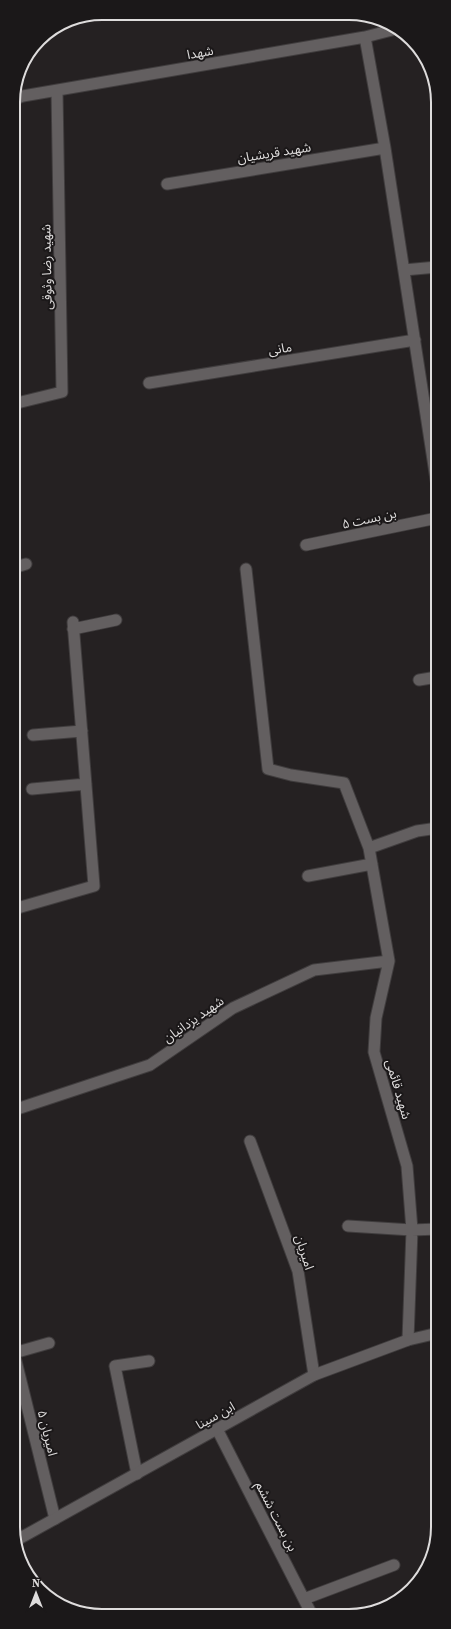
<svg xmlns="http://www.w3.org/2000/svg" width="451" height="1629" viewBox="0 0 451 1629" font-family="'Source Serif 4','Noto Sans Arabic',serif">
	<style>
		.lines { fill: none; stroke-linecap: round; stroke-linejoin: round }
		.minor-casing { stroke: #403d3e; stroke-width: 13 }
		.secondary-casing { stroke: #403d3e; stroke-width: 13 }
		.minor { stroke: #635f60; stroke-width: 11 }
		.secondary { stroke: #635f60; stroke-width: 11 }
		.labels { text-anchor: middle; stroke-width: 4; stroke-linejoin: round; paint-order: stroke }
		.street-label { font-size: 13px; fill: #dedcdc; stroke: #1b1819 }
		.rim { fill: none; stroke: #dedcdc; stroke-width: 2 }
	</style>
	<rect width="100%" height="100%" fill="#252122"/>
	<g class="lines">
		<defs>
			<path id="minor" d="M 365,37 L 385,148 L 437,486
				M 13,100 L 23,96 L 365,37 L 392,30
				M 167,184 L 385,148
				M 404,270 L 437,267
				M 149,383 L 415,340
				M 13,404 L 62,392 L 57,91
				M 306,545 L 437,518
				M 13,568 L 26,564
				M 246,569 L 268,769 L 291,775 L 344,783 L 369,848 L 389,961 L 376,1018 L 374,1052 L 407,1166 L 412,1230 L 408,1340
				M 73,629 L 116,620
				M 419,680 L 437,677
				M 33,735 L 82,731
				M 32,789 L 86,784
				M 369,848 L 417,831 L 438,828
				M 308,876 L 372,864
				M 14,909 L 94,886 L 73,622
				M 14,1110 L 150,1065 L 233,1008 L 314,970 L 389,961
				M 250,1141 L 298,1271 L 314,1375
				M 348,1226 L 412,1230 L 438,1229
				M 14,1353 L 55,1519
				M 14,1353 L 49,1343
				M 217,1429 L 312,1615
				M 137,1474 L 115,1366 L 149,1361
				M 304,1599 L 394,1565"/>
			<path id="secondary" d="M 15,1541 L 314,1375 L 408,1340 L 438,1333"/>
		</defs>
		<use href="#minor" class="minor-casing"/>
		<use href="#secondary" class="secondary-casing"/>
		<use href="#minor" class="minor"/>
		<use href="#secondary" class="secondary"/>
	</g>
	<g class="labels">
		<g class="street-label">
			<text transform="translate(200 52) rotate(-10)" y="5">شهدا</text>
			<text transform="translate(274 152) rotate(-9)" y="5">شهید قریشیان</text>
			<text transform="translate(46 267) rotate(-91)" y="5">شهید رضا وثوقی</text>
			<text transform="translate(280 348) rotate(-9)" y="5">مانی</text>
			<text transform="translate(369 518) rotate(-12)" y="5">بن بست ۵</text>
			<text transform="translate(193 1019) rotate(-35)" y="5">شهید یزدانیان</text>
			<text transform="translate(399 1089) rotate(74)" y="5">شهید قائمی</text>
			<text transform="translate(305 1252) rotate(72)" y="5">امیریان</text>
			<text transform="translate(215 1415) rotate(-29)" y="5">ابن سینا</text>
			<text transform="translate(48 1433) rotate(76)" y="5">امیریان ۵</text>
			<text transform="translate(277 1516) rotate(63)" y="5">بن بست ششم</text>
		</g>
	</g>
	<path d="M0 0H451V1629H0ZM102 20H349A82 82 0 0 1 431 102V1527A82 82 0 0 1 349 1609H102A82 82 0 0 1 20 1527V102A82 82 0 0 1 102 20Z" fill="#1b1819" fill-rule="evenodd"/>
	<path class="rim" d="M102 20H349A82 82 0 0 1 431 102V1527A82 82 0 0 1 349 1609H102A82 82 0 0 1 20 1527V102A82 82 0 0 1 102 20Z"/>
	<g transform="translate(36 1593)" stroke="#1b1819" stroke-width="3" paint-order="stroke">
	<path d="M0-3L7 15L0 10L-7 15Z" fill="#dedcdc"/>
	<text y="-6" font-size="11" font-weight="bold" text-anchor="middle" fill="#dedcdc">N</text>
	</g>
</svg>
